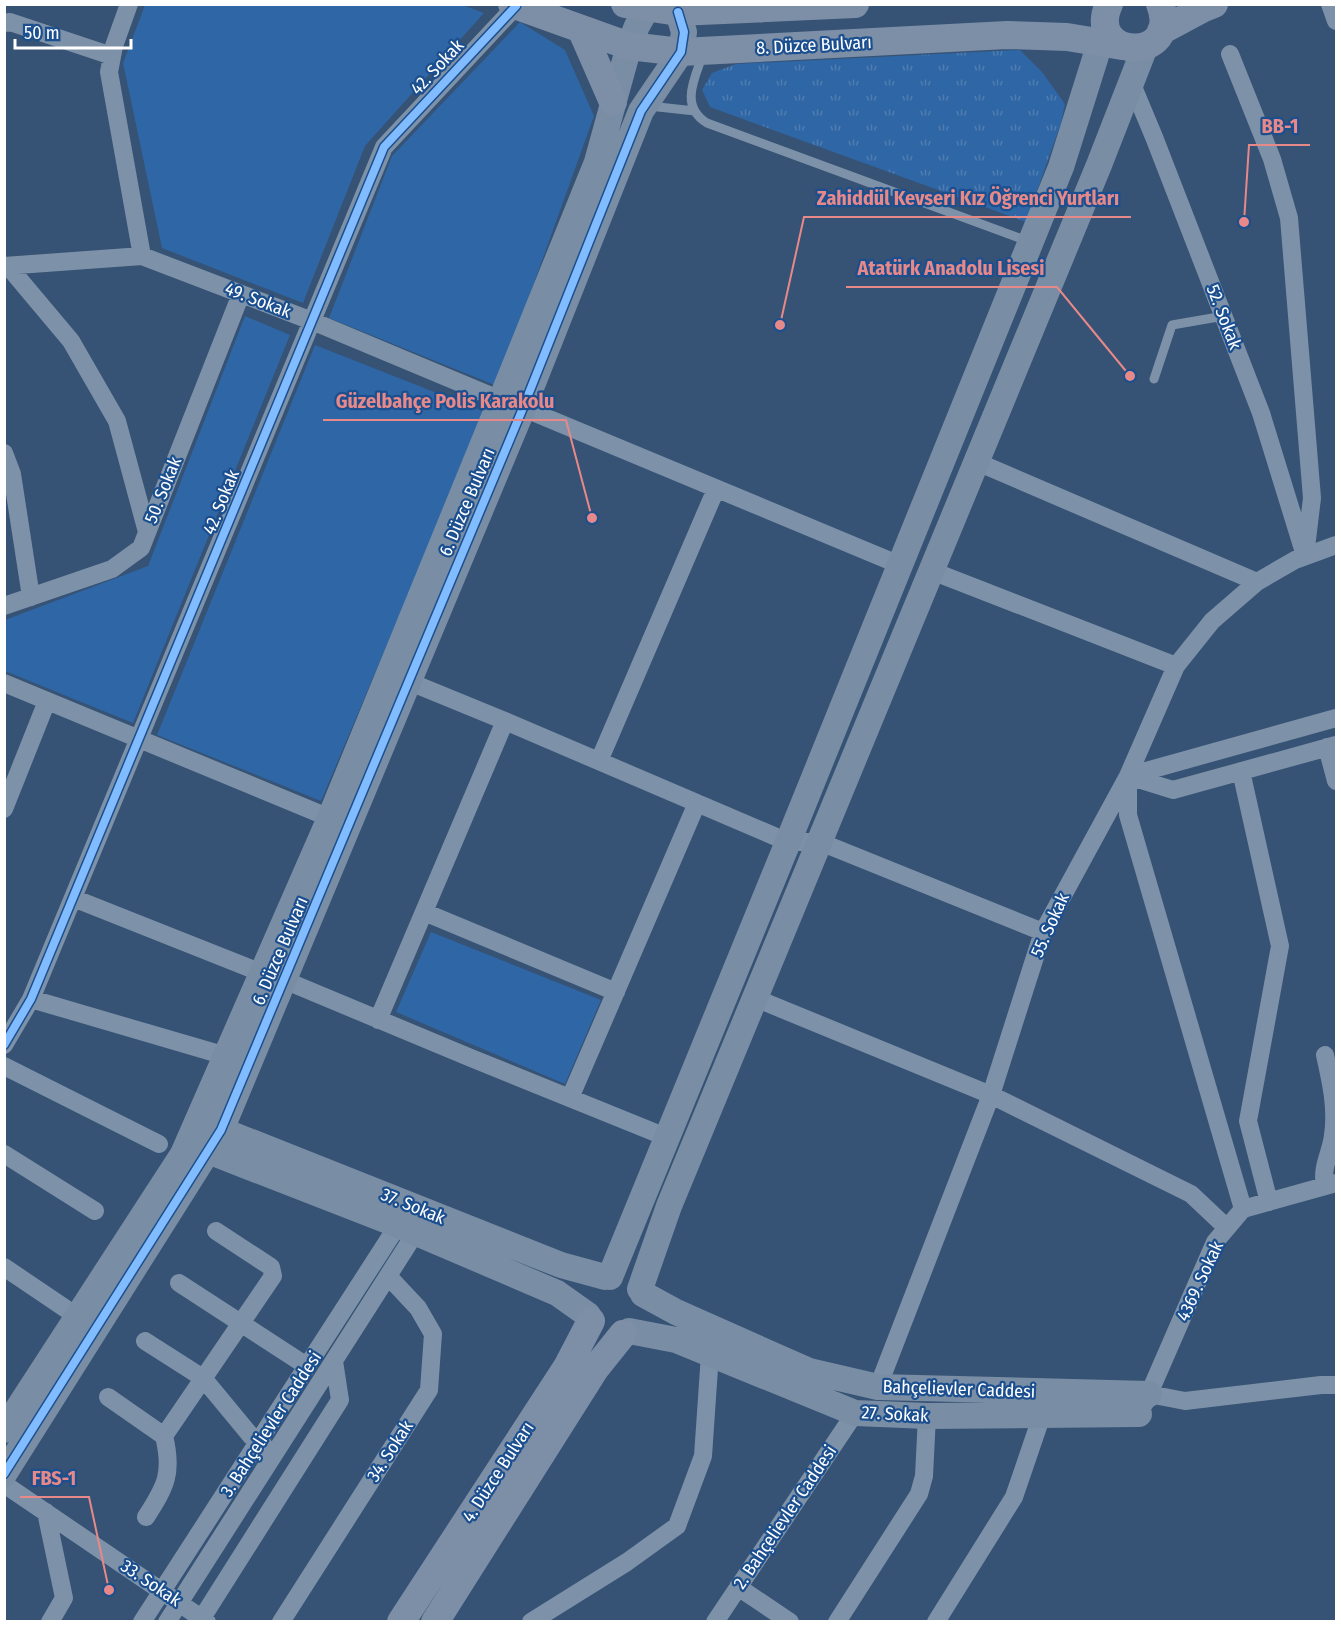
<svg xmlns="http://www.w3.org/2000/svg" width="1341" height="1626" viewBox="0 0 1341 1626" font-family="'Fira Sans Condensed',sans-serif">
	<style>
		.grass { fill: url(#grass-tufts) }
		.park { fill: #2f66a5 }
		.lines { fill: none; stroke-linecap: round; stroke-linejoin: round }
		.lane { stroke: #7d92a8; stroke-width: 9 }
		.street { stroke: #7d92a8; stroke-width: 18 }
		.secondary { stroke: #798da4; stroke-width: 26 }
		.primary { stroke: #7d8ea7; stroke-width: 28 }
		.cycleway-casing { stroke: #1b4f8f; stroke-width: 11 }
		.cycleway { stroke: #80bcff; stroke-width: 8 }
		.labels { text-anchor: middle; stroke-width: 4.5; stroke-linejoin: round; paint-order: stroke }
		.street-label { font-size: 18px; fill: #fff; stroke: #1b4f8f }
		.leader { fill: none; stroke: #e88989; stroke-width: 2 }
		.callout-dot { fill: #e88989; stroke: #1b4f8f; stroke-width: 2 }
		.callout-label { font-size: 20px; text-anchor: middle; font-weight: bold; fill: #e88989; stroke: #1b4f8f; stroke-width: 4.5; stroke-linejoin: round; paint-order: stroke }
	</style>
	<defs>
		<pattern id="grass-tufts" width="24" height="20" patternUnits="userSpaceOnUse" patternTransform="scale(1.5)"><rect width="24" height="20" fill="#2f66a5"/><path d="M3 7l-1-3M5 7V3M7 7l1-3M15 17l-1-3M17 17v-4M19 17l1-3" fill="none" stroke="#4e7db2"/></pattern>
	</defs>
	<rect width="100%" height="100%" fill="#365274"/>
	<path class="grass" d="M 1020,50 L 1042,72 L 1065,104 L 1061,123 L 1026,222 L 710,107 L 702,90 L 712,73 L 736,64 Z"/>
	<path class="park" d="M 460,4 L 484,13 L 365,146 L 303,303 L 162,248 L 123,63 L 145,5 Z
		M 520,22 L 565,50 L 594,116 L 497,386 L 329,318 L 392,156 Z
		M 245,316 L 290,335 L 133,723 L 5,671 L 5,620 L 148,566 Z
		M 315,345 L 485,412 L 321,801 L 157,735 Z
		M 431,932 L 601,1000 L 565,1084 L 396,1012 Z"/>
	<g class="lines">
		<path class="lane" d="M 703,54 C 695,78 679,106 707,123 L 1030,242
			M 649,106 L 695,111
			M 1154,379 L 1172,325 L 1224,316"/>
		<path class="street" d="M 129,4 L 114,46 L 109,72 L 142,256
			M 1330,4 L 1336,21
			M 4,23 L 10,22 L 112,56
			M 1230,54 L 1272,159 L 1289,218 L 1312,498 L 1305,556
			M 1131,82 L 1154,137 L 1261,413 L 1303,549
			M 4,266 L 142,256 L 312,321 L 501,400
			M 8,266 L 71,341 L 117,421 L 147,532
			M 523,408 L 900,565
			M 4,453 L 12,474 L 31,597
			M 977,462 L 1257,582
			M 932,571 L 1176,666
			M 4,606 L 112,569 L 141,548 L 241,294
			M 400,678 L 505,721 L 788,842 L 820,842 L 1043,932
			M 4,683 L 330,818
			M 1327,747 L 1336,781
			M 599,761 L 716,489
			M 1241,771 L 1280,946 L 1248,1121 L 1269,1202
			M 1128,776 L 1173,790 L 1336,745
			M 1128,776 L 1336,718
			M 1128,777 L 1128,815 L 1243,1209
			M 4,809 L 47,701
			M 73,898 L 262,973
			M 424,912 L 616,992
			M 284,980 L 471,1058 L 666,1137
			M 755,998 L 991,1095 L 1191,1194 L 1227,1228
			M 31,999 L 226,1056
			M 378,1020 L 505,721
			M 4,1045 L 31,999 L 384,147 L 516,6
			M 4,1066 L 159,1144
			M 570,1098 L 697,803
			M 4,1154 L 95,1211
			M 1325,1186 C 1321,1166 1331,1154 1333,1135 C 1337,1108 1331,1082 1325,1055
			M 4,1267 L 78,1317
			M 179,1283 L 299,1361
			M 145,1341 L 203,1378 L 251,1436 L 266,1448
			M 878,1387 L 991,1095 L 1043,932 L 1128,776 L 1176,666 L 1212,621 L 1257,582 L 1295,560 L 1336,545
			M 1149,1394 L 1185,1401 L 1321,1385 L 1336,1385
			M 108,1397 L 164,1436
			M 1145,1403 L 1215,1242 L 1243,1209 L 1336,1183
			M 4,1484 L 207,1622
			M 46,1512 L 64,1598 L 50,1622
			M 146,1517 C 166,1486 173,1473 164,1436 L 273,1276 L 271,1267 L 216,1231
			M 738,1587 L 790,1622
			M 202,1618 L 340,1400 L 334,1361
			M 142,1622 L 398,1225
			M 167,1622 L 416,1232
			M 281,1622 L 429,1390 L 433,1334 L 418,1308 L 388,1276
			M 531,1622 L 627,1562 L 677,1526 L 703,1456 L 710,1354
			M 715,1622 L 855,1413
			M 837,1622 L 919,1494 L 924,1476 L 927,1416
			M 936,1622 L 1014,1497 L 1042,1415"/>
		<path class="secondary" d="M 221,1130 L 561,1265 L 605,1277
			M 208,1151 L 398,1225 L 557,1293 L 588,1315
			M 610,1277 L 788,842 L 1061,167 L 1100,43 L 1106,30
			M 640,1289 L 669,1206 L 1099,165 L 1145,47
			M 643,1294 L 676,1312 L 809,1371 L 878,1387 L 1149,1394
			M 629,1331 L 676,1340 L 855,1413 L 927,1416 L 1139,1414
			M 4,1430 L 183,1154 L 330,818 L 501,400 L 597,162 L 629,46 L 637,26 L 647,8
			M 4,1474 L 221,1130 L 523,408 L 641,111 L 681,52 L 684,32 L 678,12"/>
		<path class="primary" d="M 512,4 L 629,46 L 681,52 L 1007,35 L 1067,37 L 1122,46
			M 625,4 L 678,12 L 855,4
			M 1109,4 C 1084,60 1183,64 1160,4
			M 581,29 L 613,102
			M 1161,31 L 1204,8 L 1214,4
			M 401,1622 L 567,1367 L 591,1321
			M 435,1622 L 595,1369 L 623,1334"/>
		<defs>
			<path id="cycleway" d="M 4,1045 L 31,999 L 384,147 L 516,6
				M 4,1474 L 221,1130 L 523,408 L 641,111 L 681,52 L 684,32 L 678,12"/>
		</defs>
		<use href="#cycleway" class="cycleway-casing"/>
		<use href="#cycleway" class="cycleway"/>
	</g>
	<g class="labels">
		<g class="street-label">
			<text transform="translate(814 45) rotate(-3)" y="6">8. Düzce Bulvarı</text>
			<text transform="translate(437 67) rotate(-47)" y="6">42. Sokak</text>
			<text transform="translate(258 300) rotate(21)" y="6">49. Sokak</text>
			<text transform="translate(1224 317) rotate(69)" y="6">52. Sokak</text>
			<text transform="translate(163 490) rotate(-68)" y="6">50. Sokak</text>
			<text transform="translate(221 502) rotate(-68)" y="6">42. Sokak</text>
			<text transform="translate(467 502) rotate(-67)" y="6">6. Düzce Bulvarı</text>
			<text transform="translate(1050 925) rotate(-66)" y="6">55. Sokak</text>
			<text transform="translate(280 951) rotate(-67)" y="6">6. Düzce Bulvarı</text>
			<text transform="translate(413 1206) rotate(22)" y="6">37. Sokak</text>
			<text transform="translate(1200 1281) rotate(-65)" y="6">4369. Sokak</text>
			<text transform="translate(959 1389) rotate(2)" y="6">Bahçelievler Caddesi</text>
			<text transform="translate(895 1414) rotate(3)" y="6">27. Sokak</text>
			<text transform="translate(271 1424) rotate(-57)" y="6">3. Bahçelievler Caddesi</text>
			<text transform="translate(390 1451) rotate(-57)" y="6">34. Sokak</text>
			<text transform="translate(498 1472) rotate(-57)" y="6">4. Düzce Bulvarı</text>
			<text transform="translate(785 1517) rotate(-56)" y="6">2. Bahçelievler Caddesi</text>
			<text transform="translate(151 1583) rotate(34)" y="6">33. Sokak</text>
		</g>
	</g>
	<path class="leader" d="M1244 222L1249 145H1310M780 325L804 217H1131M1130 376L1057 287H846M592 518L566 420H323M109 1590L89 1497H20"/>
	<g class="callout-dot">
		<circle cx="1244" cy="222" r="6"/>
		<circle cx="780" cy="325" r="6"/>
		<circle cx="1130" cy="376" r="6"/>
		<circle cx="592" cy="518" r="6"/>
		<circle cx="109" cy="1590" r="6"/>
	</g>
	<g class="callout-label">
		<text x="1280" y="133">BB-1</text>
		<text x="968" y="205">Zahiddül Kevseri Kız Öğrenci Yurtları</text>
		<text x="951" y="275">Atatürk Anadolu Lisesi</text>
		<text x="445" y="408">Güzelbahçe Polis Karakolu</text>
		<text x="54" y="1485">FBS-1</text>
	</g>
	<rect width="1341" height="1626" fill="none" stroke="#ffffff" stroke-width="12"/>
	<path d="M15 39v9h116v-9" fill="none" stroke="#ffffff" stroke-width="3"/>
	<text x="24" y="39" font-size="18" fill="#ffffff" stroke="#1b4f8f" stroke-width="4.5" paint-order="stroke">50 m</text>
</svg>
